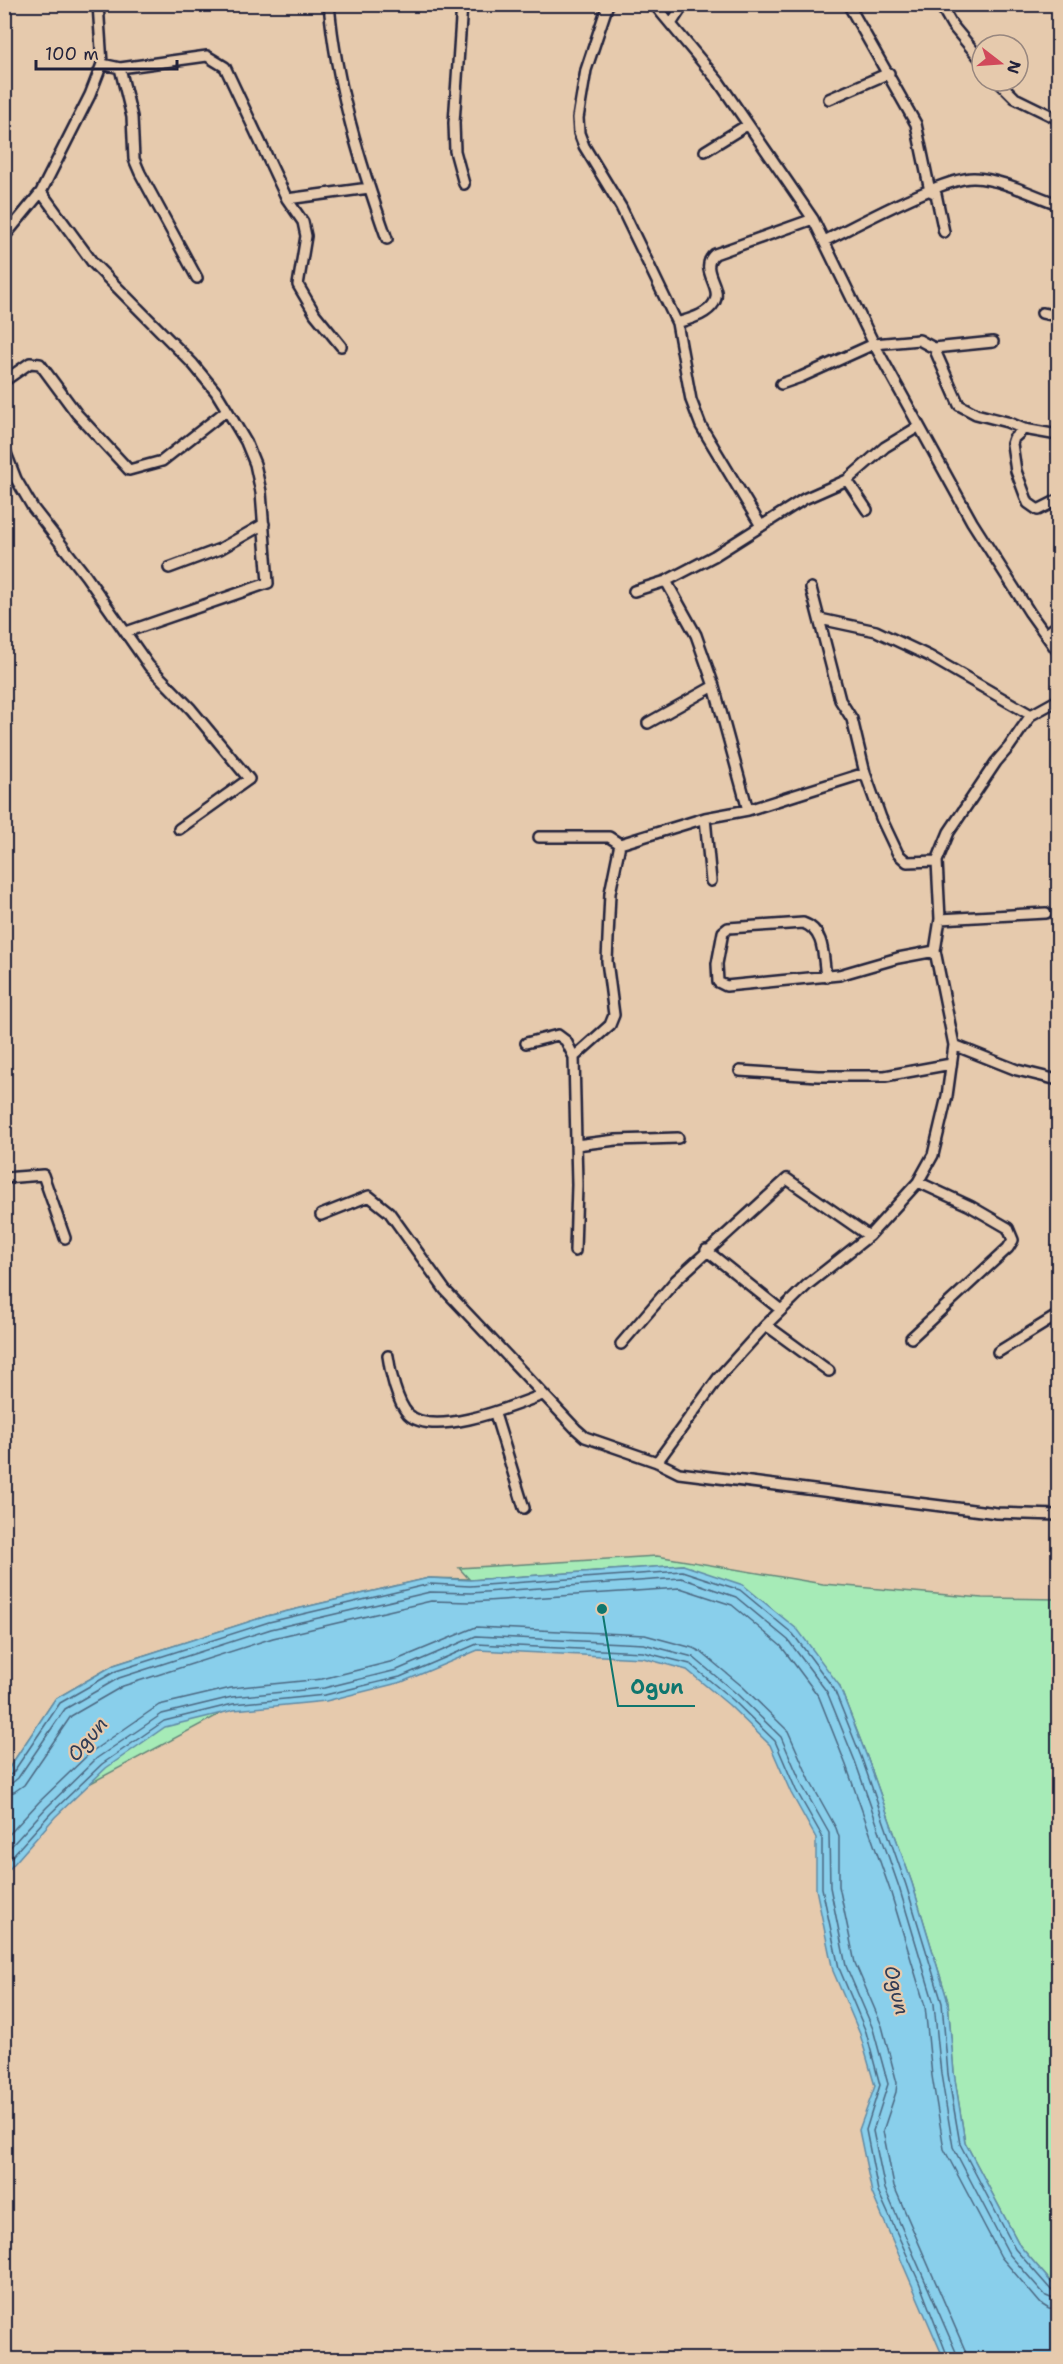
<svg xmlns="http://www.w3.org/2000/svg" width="1063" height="2364" viewBox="0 0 1063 2364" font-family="'Shantell Sans',sans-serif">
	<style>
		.green { fill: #a6ebb7; stroke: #648679; stroke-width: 1.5 }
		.water { fill: #89cfeb; stroke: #608aa5; stroke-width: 1.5 }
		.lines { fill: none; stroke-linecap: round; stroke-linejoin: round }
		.shore { stroke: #4b6781; stroke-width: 1.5 }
		.street-casing { stroke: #22223b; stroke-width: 14 }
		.street { stroke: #e6caad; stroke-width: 9 }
		.labels { text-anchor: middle; stroke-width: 4.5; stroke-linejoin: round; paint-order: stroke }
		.water-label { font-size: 20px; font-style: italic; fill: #313c55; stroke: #e6caad }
		.leader { fill: none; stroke: #0f766e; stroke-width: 2 }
		.callout-dot { fill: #0f766e; stroke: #e6caad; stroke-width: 2 }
		.callout-label { font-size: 20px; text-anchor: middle; font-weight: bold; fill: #0f766e; stroke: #e6caad; stroke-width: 4.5; stroke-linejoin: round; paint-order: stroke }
	</style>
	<rect width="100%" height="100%" fill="#e6caad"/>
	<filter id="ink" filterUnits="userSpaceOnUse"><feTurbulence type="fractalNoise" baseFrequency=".0167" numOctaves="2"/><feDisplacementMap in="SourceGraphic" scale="12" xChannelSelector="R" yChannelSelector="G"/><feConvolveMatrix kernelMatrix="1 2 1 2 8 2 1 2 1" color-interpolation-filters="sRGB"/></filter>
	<g filter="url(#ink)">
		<path class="green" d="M 657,1556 L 823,1584 L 982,1598 L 1058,1599 L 1058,2290 L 1020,2246 L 965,2142 L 954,2073 L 948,2002 L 912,1883 L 867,1757 L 839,1685 L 683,1565 L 470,1580 L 5,1829 L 5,1774 L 55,1699 L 114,1665 L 267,1616 L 429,1578 L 469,1579 L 459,1568 Z"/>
		<path class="water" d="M 683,1565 L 743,1585 L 798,1630 L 839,1685 L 867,1757 L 912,1883 L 948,2002 L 954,2073 L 965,2142 L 1020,2246 L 1058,2290 L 1058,2359 L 944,2359 L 872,2193 L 859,2130 L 875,2086 L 860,2034 L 833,1971 L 816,1889 L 816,1838 L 791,1793 L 770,1745 L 729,1705 L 687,1670 L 643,1658 L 478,1650 L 402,1682 L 326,1701 L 234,1710 L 165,1727 L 106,1768 L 55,1817 L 5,1874 L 5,1774 L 55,1699 L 114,1665 L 267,1616 L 429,1578 L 470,1580 Z"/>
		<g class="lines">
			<path class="shore" d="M 4,1777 L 12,1774 L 60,1703 L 116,1671 L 269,1622 L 430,1584 L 470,1586 L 682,1571 L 740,1590 L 793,1634 L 834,1689 L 862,1759 L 906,1885 L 942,2003 L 948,2074 L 960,2144 L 1015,2249 L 1052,2291 L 1058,2293
				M 4,1784 L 12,1783 L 18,1778 L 65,1709 L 119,1678 L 271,1629 L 430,1592 L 471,1593 L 681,1578 L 736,1597 L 788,1640 L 827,1692 L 855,1761 L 899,1887 L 934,2004 L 941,2074 L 953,2147 L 1009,2254 L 1046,2296 L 1058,2301
				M 4,1793 L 14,1792 L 24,1785 L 71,1716 L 123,1686 L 273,1638 L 431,1601 L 471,1602 L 680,1588 L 732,1605 L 781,1646 L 819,1697 L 846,1765 L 890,1890 L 925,2006 L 932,2076 L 944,2149 L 1001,2257 L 1041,2304 L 1049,2309 L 1058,2310
				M 4,1840 L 39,1802 L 91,1752 L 159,1705 L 231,1688 L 322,1679 L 394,1661 L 476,1627 L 645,1635 L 693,1648 L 701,1652 L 743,1687 L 788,1731 L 811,1783 L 836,1828 L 839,1837 L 839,1886 L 855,1963 L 882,2026 L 897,2083 L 896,2092 L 883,2131 L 894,2186 L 965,2350 L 966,2360
				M 4,1854 L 46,1808 L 97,1758 L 162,1714 L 232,1697 L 324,1688 L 397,1670 L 476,1636 L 644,1644 L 693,1657 L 738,1695 L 781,1737 L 803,1787 L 829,1833 L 830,1887 L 846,1966 L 873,2029 L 888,2084 L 873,2131 L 885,2189 L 956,2352 L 957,2360
				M 4,1865 L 51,1813 L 102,1764 L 164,1721 L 233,1704 L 325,1695 L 400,1677 L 477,1644 L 643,1652 L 690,1664 L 733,1700 L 775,1741 L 796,1790 L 822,1836 L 822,1888 L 839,1968 L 866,2032 L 880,2085 L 866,2130 L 878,2191 L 919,2282 L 949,2360"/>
			<defs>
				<path id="street" d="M 329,4 C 336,85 360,163 387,239
					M 462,4 L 454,123 L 455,151 L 464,184
					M 608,4 L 586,70 L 578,118 L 579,133 L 584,146 L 621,207 L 677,323 L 691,400 L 701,426 L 761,526
					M 654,4 L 719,82 L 813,219 L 874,344 L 972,522 L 1030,613 L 1058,652
					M 848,4 L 916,124 L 930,191 L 936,194 L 944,232
					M 940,4 L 952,25 L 982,61
					M 671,24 L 684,4
					M 102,64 L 120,68 L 207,56 L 225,67 L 287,199 L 303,222 L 306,236 L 298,285 L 315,314 L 341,346
					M 120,68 L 132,117 L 134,159 L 140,173 L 197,278
					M 998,81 L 1015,98 L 1058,119
					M 829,99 L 889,73
					M 705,151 L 747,125
					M 41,192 L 93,263 L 193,364 L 216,392 L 227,410 L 246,442 L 255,464 L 261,492 L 268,583 L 126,632
					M 287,199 L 369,188
					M 4,237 L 41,192 L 90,95 L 102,64 L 98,4
					M 824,241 C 855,226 944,177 974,178 C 1002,179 1032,195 1058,204
					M 1042,313 L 1058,316
					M 677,323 C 689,319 707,315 714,303 C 724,287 697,269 715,254 L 813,219
					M 934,348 L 959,405 L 976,414 L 1007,422 L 1024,429 L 1058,435
					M 4,381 L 30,363 L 40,364 L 77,414 L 129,470 L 162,461 L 227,410
					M 781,384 L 801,377 L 874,344 L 919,340 L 934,348 L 993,342
					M 1024,429 L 1014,438 L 1012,444 L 1016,471 L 1028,503 L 1038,510 L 1058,500
					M 4,448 L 16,479 L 33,508 L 86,576 L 149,666 L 191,709 L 249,779 L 179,829
					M 847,480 L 867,510
					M 169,568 L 220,549 L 264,524
					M 666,581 L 696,635 L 714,686 L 748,810
					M 811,588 L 840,700 L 852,719 L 865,773 L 881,818 L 898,854 L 907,862 L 937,861
					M 634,591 L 666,581 L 714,556 L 804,499 L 847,480 L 885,447 L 918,427
					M 820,619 L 876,631 L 929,656 L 1031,715
					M 1046,634 L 1058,625
					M 648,723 L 714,686
					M 705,818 L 711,881
					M 539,837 L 609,837 L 620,844
					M 620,844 L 705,818 L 748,810 L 865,773
					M 940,919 L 1046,913
					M 826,977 C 823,957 825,930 803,923 L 728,928 L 723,932 L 717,964 L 718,982 L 726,986 L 839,975 L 898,958 L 935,951
					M 526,1043 L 558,1035 L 566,1041 L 574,1057 L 577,1185 L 575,1251
					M 954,1045 L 1017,1070 L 1058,1080
					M 574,1057 L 610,1025 L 614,1015 L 607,961 L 610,893 L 620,844
					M 740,1071 L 818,1076 L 885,1076 L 951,1064
					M 576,1145 L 616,1140 L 678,1138
					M 4,1178 L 43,1175 L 65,1238
					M 321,1215 L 369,1196 L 389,1212 L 445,1290 L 576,1429 L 585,1437 L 657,1462 L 679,1473 L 997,1513 L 1058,1515
					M 706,1250 L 781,1310
					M 766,1325 L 829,1371
					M 911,1338 L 1008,1248 L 1013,1240 L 1008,1228 L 970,1206 L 918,1182
					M 621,1344 L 676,1280 L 787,1179 L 869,1236
					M 998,1352 L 1058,1315
					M 388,1356 C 390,1372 397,1402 408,1414 C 433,1439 513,1406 542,1395
					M 495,1414 L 524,1508
					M 657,1462 L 719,1377 L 766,1325 L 807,1285 L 869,1236 L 918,1182 L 933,1155 L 947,1096 L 954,1045 L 935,951 L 940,919 L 937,861 L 949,832 L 996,762 L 1009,747 L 1031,715 L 1058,700"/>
			</defs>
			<use href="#street" class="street-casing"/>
			<use href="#street" class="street"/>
		</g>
	</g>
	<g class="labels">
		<g class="water-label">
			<text transform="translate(87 1739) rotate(-50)" y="7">Ogun</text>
			<text transform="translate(897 1990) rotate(76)" y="7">Ogun</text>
		</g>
	</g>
	<path class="leader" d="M602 1609L618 1706H695"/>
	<circle class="callout-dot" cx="602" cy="1609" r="6"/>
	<g class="callout-label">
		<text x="657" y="1694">Ogun</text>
	</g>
	<rect width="1063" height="2364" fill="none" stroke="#e6caad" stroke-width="24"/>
	<rect x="12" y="12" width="1039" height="2340" fill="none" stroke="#22223b" stroke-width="2" filter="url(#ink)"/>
	<g transform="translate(1000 63) rotate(107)"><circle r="28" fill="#e6caad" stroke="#98877f" stroke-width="1.5"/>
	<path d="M0-4.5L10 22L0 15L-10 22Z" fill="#d1495b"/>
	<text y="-9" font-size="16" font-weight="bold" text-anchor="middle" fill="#22223b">N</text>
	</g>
	<path d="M36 60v9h141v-9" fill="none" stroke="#22223b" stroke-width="3"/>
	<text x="45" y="60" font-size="18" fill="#22223b" stroke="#e6caad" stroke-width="4.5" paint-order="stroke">100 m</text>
</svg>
